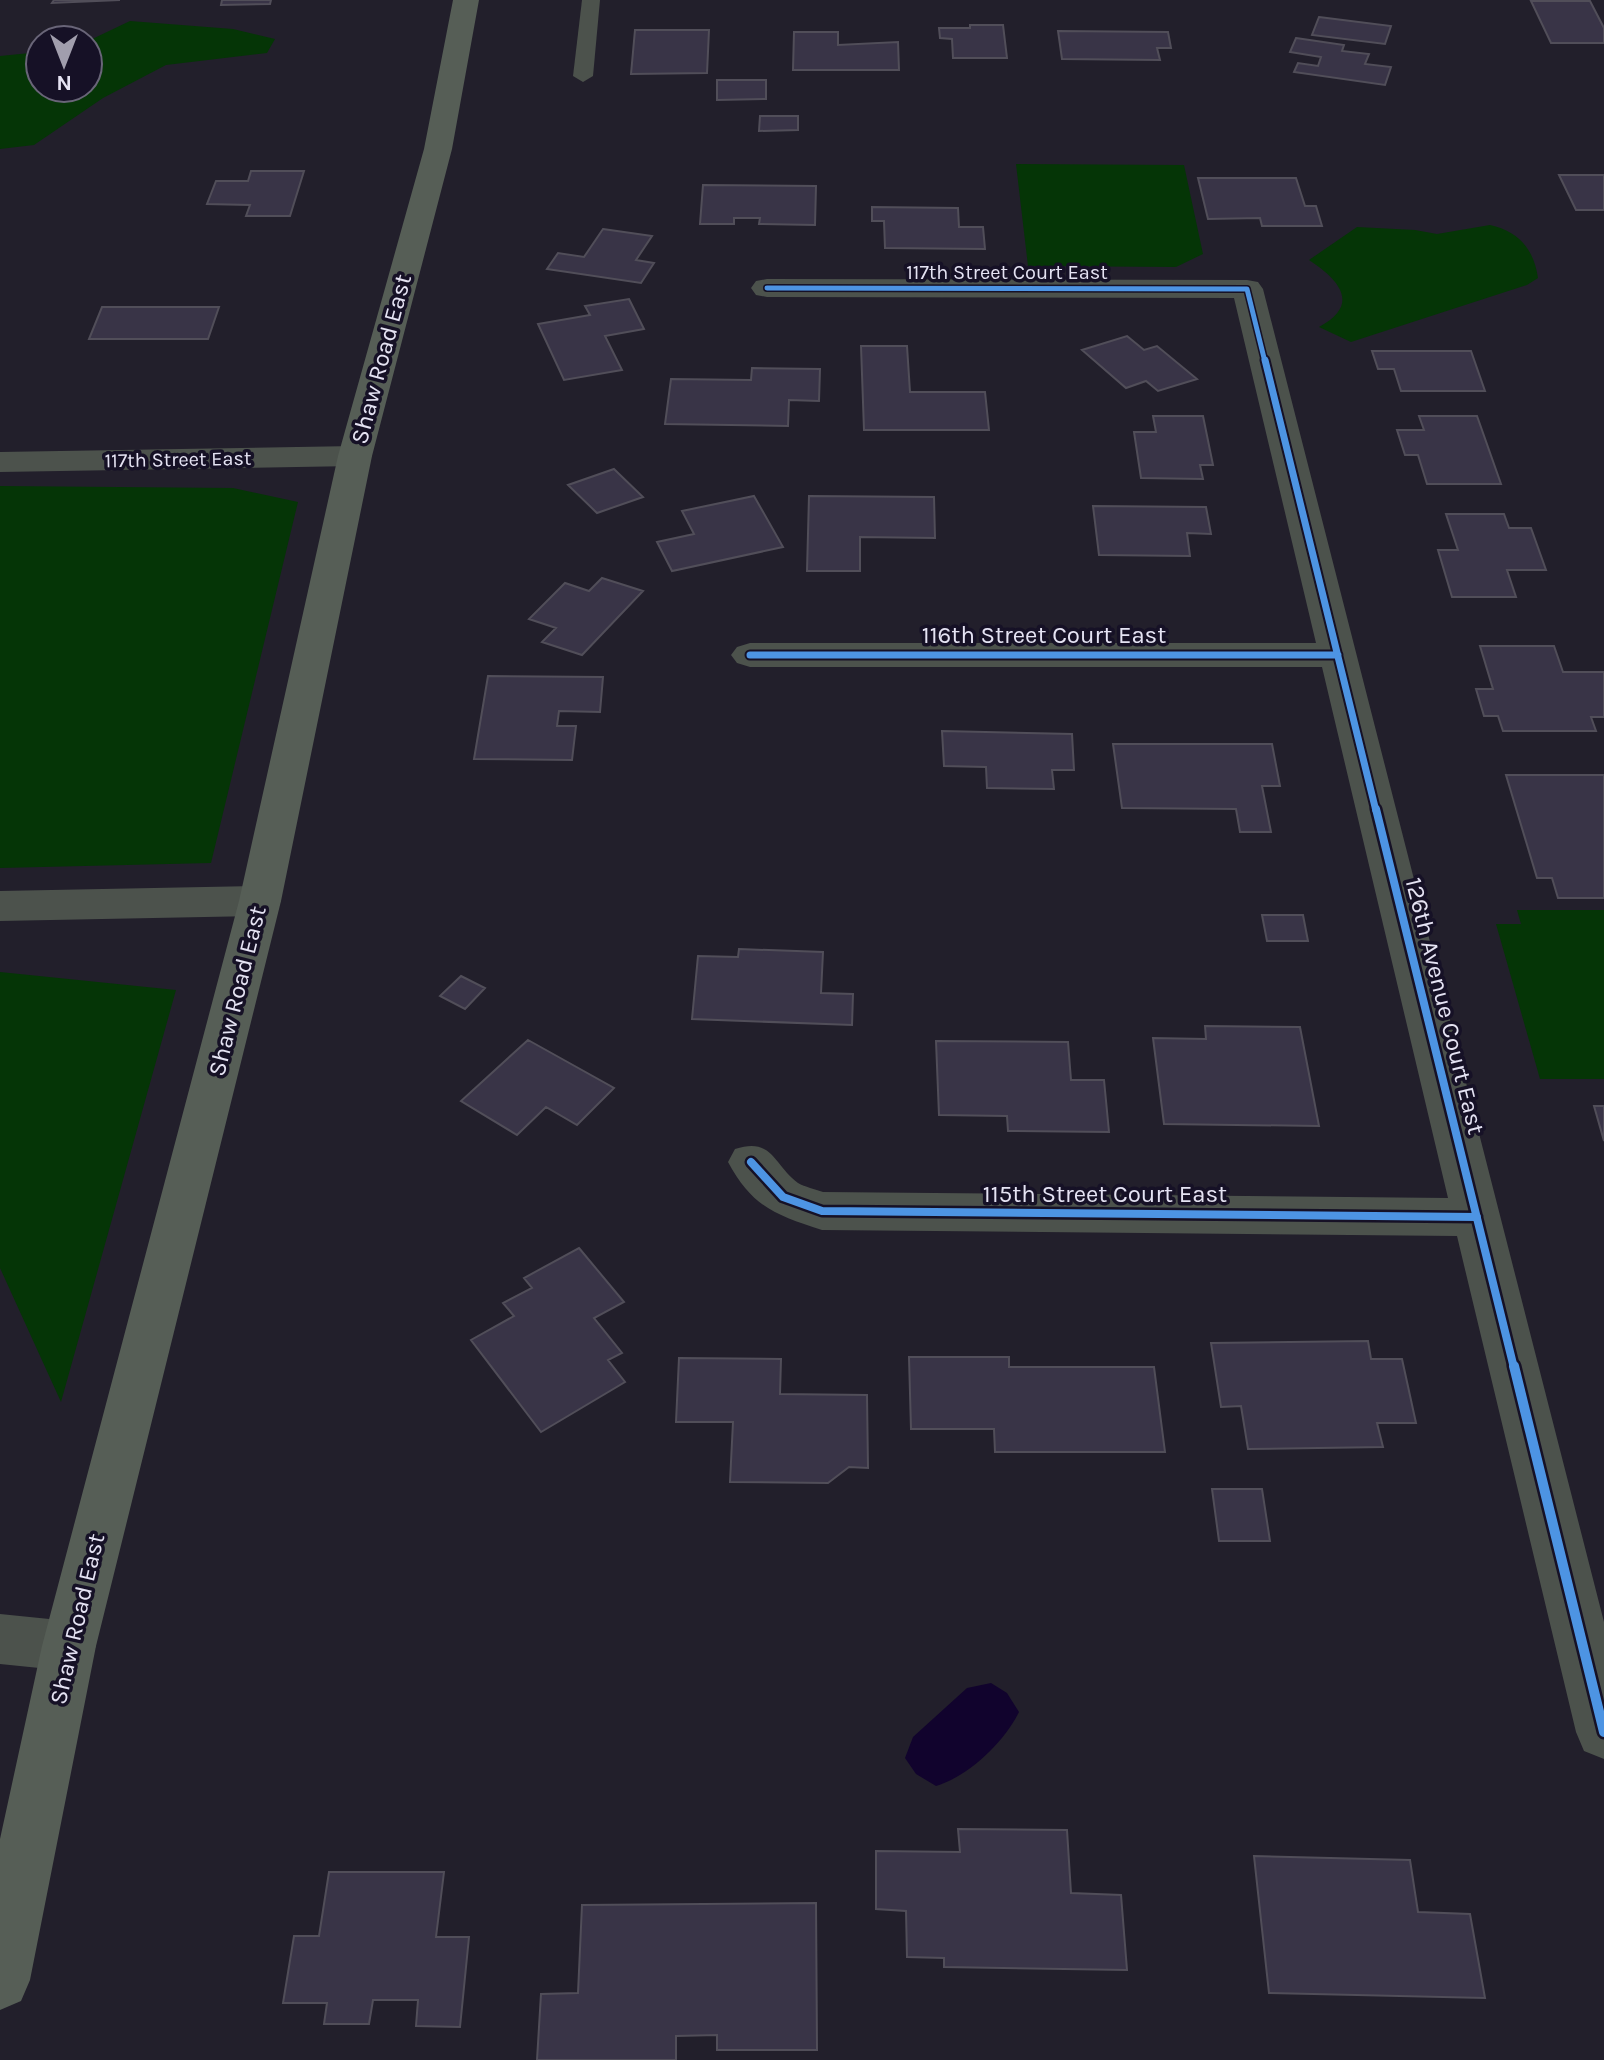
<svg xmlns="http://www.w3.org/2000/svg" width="1604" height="2060" viewBox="0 0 1604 2060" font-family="Karla,sans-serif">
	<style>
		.green { fill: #053506 }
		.water { fill: #11032d }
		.building { fill: #393447; stroke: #514e59; stroke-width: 2 }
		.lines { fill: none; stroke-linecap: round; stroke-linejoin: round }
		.service { fill: #4c524c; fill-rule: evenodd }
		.minor { fill: #4c524c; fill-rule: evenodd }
		.secondary { fill: #565e56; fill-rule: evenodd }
		.cycleway-far3-casing { stroke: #161126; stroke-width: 8 }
		.cycleway-far2-casing { stroke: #161126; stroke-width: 11 }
		.cycleway-far1-casing { stroke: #161126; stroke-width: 13 }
		.cycleway-casing { stroke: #161126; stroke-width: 15 }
		.cycleway-far3 { stroke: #4d94e3; stroke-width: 5 }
		.cycleway-far2 { stroke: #4d94e3; stroke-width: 7 }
		.cycleway-far1 { stroke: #4d94e3; stroke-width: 8 }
		.cycleway { stroke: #4d94e3; stroke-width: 10 }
		.labels { text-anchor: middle; stroke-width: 7; stroke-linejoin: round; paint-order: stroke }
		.far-street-label { font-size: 20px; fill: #e5e3f3; stroke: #161126 }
		.street-label { font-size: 24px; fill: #e5e3f3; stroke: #161126 }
	</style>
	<rect width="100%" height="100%" fill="#221f2b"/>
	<path class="green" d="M 130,21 L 233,29 L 275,39 L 267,53 L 166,65 L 103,98 L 34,145 L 0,149 L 0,56 L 40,52 L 40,88 L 88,88 L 88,41 Z
		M 1016,164 L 1184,165 L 1203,254 L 1176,267 L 1028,266 Z
		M 1490,225 C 1518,231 1534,249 1538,278 L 1527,285 L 1351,342 L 1319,327 C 1362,304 1338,279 1309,260 L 1357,227 L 1415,230 L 1437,234 Z
		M 0,486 L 233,488 L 298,502 L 211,863 L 0,868 Z
		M 1517,910 L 1604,910 L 1604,1079 L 1540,1079 L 1496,924 L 1521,924 Z
		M 0,972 L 176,990 L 61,1402 L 0,1268 Z"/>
	<path class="water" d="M 991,1683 L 1007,1693 L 1019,1712 C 1004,1742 969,1776 936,1786 L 916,1774 L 905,1758 L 913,1737 L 967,1688 Z"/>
	<path class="building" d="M 54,0 L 120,0 L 52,3 Z
		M 222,0 L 271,0 L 270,4 L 221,5 Z
		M 1531,1 L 1590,1 L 1604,28 L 1604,43 L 1551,43 Z
		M 1319,17 L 1391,26 L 1385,44 L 1312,35 Z
		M 970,25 L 1003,25 L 1007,58 L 953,58 L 952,39 L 940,38 L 939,28 L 970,28 Z
		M 635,30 L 709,30 L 707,73 L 631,74 Z
		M 1058,31 L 1168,32 L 1171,48 L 1157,48 L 1160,60 L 1062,59 Z
		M 794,32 L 838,32 L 838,45 L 898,42 L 899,70 L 793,70 Z
		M 1296,38 L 1344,45 L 1342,51 L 1369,54 L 1365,64 L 1391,67 L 1385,85 L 1294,72 L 1298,63 L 1318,66 L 1321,57 L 1290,52 Z
		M 717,80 L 766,80 L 766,99 L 717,100 Z
		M 760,116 L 798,116 L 798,130 L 759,131 Z
		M 251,171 L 304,171 L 290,216 L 246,216 L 250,205 L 207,204 L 216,181 L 248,181 Z
		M 1559,175 L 1604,175 L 1604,210 L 1576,210 Z
		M 1198,178 L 1296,178 L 1305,206 L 1316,206 L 1322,226 L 1262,226 L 1260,218 L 1208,219 Z
		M 703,185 L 816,186 L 815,225 L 759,224 L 760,218 L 734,218 L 734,224 L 700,224 Z
		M 872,207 L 958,208 L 959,227 L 983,227 L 985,249 L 885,248 L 884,221 L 872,221 Z
		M 603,229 L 652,236 L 636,260 L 654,263 L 641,283 L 547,269 L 558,253 L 584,257 Z
		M 629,299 L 644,329 L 605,336 L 622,370 L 564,380 L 538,324 L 590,315 L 585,306 Z
		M 102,307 L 219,307 L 208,339 L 89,339 Z
		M 1127,336 L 1144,350 L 1157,346 L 1197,379 L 1158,391 L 1146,381 L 1126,388 L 1082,350 Z
		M 861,346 L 907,346 L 910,392 L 985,392 L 989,430 L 864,430 Z
		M 1372,351 L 1471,351 L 1485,391 L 1401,391 L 1394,369 L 1378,369 Z
		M 752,368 L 820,369 L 819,401 L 789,400 L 788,426 L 665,424 L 671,379 L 751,380 Z
		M 1153,416 L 1203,416 L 1213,465 L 1200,465 L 1203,479 L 1141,478 L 1134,432 L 1156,432 Z
		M 1419,416 L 1477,416 L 1501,484 L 1427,484 L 1418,455 L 1405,455 L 1397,430 L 1424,430 Z
		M 614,469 L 643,497 L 597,513 L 568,485 Z
		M 754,496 L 783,547 L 672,571 L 657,542 L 694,534 L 682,511 Z
		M 809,496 L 934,497 L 935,538 L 860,537 L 860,571 L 807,571 Z
		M 1093,506 L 1206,507 L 1211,534 L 1187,533 L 1190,556 L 1099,555 Z
		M 1446,514 L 1504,514 L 1509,528 L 1531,528 L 1546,570 L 1507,570 L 1516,597 L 1452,597 L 1438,550 L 1458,550 Z
		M 602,578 L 643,591 L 582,655 L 542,642 L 556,628 L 529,619 L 565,583 L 589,591 Z
		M 1480,646 L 1554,646 L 1563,672 L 1604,672 L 1604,717 L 1591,717 L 1596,731 L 1503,731 L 1498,716 L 1484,716 L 1476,689 L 1493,689 Z
		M 488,676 L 603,677 L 600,712 L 559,711 L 557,726 L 576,726 L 572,760 L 474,759 Z
		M 942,731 L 1072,734 L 1074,770 L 1052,770 L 1054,789 L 987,788 L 986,767 L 944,766 Z
		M 1113,744 L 1272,744 L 1280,786 L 1262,786 L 1271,832 L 1240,832 L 1236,809 L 1122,808 Z
		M 1506,775 L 1604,775 L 1604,898 L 1558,898 L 1552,878 L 1537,878 Z
		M 1262,915 L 1303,915 L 1308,941 L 1267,941 Z
		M 739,949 L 823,952 L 821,993 L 853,994 L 852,1025 L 692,1019 L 698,956 L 738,957 Z
		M 461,976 L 485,988 L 465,1009 L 440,996 Z
		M 1205,1026 L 1300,1027 L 1319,1126 L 1164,1124 L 1153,1038 L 1206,1039 Z
		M 528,1040 L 614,1088 L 577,1125 L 546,1107 L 517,1135 L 461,1101 Z
		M 936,1041 L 1068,1042 L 1071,1080 L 1104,1080 L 1109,1132 L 1008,1131 L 1007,1116 L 939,1115 Z
		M 1594,1106 L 1604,1106 L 1604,1141 Z
		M 579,1248 L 624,1302 L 594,1318 L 622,1353 L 608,1360 L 625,1382 L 541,1432 L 471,1340 L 514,1316 L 503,1303 L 532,1288 L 524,1278 Z
		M 1368,1341 L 1371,1359 L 1402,1359 L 1416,1423 L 1377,1423 L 1383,1447 L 1248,1449 L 1241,1406 L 1221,1407 L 1211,1343 Z
		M 909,1357 L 1009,1357 L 1009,1367 L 1154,1367 L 1165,1452 L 995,1452 L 994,1429 L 911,1429 Z
		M 679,1358 L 781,1359 L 780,1394 L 867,1395 L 868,1468 L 849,1467 L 828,1483 L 730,1482 L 733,1422 L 676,1422 Z
		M 1212,1489 L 1262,1489 L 1270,1541 L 1219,1541 Z
		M 958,1829 L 1067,1830 L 1071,1893 L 1121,1895 L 1127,1970 L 944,1967 L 944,1958 L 907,1957 L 906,1911 L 876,1909 L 876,1851 L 960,1852 Z
		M 1254,1856 L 1410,1860 L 1418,1912 L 1470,1914 L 1485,1998 L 1269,1993 Z
		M 329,1872 L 444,1872 L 436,1937 L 469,1937 L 460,2027 L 416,2026 L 418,2000 L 373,2000 L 369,2024 L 324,2024 L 327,2003 L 283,2003 L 294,1936 L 319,1936 Z
		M 816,1903 L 817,2050 L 717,2050 L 717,2035 L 676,2036 L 676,2060 L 537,2060 L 541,1994 L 578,1993 L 582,1905 Z"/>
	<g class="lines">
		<path class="service" d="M 582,0 L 600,0 L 593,76 L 583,82 L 573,76 Z"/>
		<path class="minor" d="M 767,279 L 1247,280 L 1258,282 L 1263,289 L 1604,1622 L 1604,1759 L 1584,1751 L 1576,1732 L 1457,1236 L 822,1230 C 776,1215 752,1207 728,1162 L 735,1149 C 773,1137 773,1164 798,1183 C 805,1187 815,1189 823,1192 L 1448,1198 L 1322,667 L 750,667 L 737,663 L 731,655 L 737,647 L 750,643 L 1316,643 L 1234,298 L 767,297 L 756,295 L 751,288 L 756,281 Z
			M 355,446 L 367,449 L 372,456 L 367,463 L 355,466 L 0,472 L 0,452 Z
			M 260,886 L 275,891 L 281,901 L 275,911 L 260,916 L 0,921 L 0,891 Z
			M 0,1614 L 69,1621 L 88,1628 L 96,1646 L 88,1664 L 69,1671 L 0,1664 Z"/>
		<path class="secondary" d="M 453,0 L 479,0 L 452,149 L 372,456 L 281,901 L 96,1646 L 30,1980 L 21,2001 L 0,2010 L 0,1839 L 42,1646 L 239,901 L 338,456 L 424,149 Z"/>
		<defs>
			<path id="cycleway-far3" d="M 767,288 L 1247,289 L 1265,362"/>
			<path id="cycleway-far2" d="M 1265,360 L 1376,811
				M 750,655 L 1338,655"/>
			<path id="cycleway-far1" d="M 1376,809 L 1514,1368
				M 751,1162 L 783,1197 L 822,1211 L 1477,1217"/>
			<path id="cycleway" d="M 1514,1366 L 1604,1732"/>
		</defs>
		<use href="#cycleway-far3" class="cycleway-far3-casing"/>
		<use href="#cycleway-far2" class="cycleway-far2-casing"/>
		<use href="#cycleway-far1" class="cycleway-far1-casing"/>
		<use href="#cycleway" class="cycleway-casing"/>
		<use href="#cycleway-far3" class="cycleway-far3"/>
		<use href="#cycleway-far2" class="cycleway-far2"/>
		<use href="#cycleway-far1" class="cycleway-far1"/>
		<use href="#cycleway" class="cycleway"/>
	</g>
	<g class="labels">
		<g class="far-street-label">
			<text x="1007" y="279">117th Street Court East</text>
			<text transform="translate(178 459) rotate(-1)" y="7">117th Street East</text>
		</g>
		<g class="street-label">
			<text transform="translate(381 359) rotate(-75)" y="8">Shaw Road East</text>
			<text x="1044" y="643">116th Street Court East</text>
			<text transform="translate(237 991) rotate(-76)" y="8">Shaw Road East</text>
			<text transform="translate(1445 1006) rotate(76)" y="8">126th Avenue Court East</text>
			<text x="1105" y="1202">115th Street Court East</text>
			<text transform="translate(77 1619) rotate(-77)" y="8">Shaw Road East</text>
		</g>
	</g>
	<g transform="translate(64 64) rotate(180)"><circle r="38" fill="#161126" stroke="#696578" stroke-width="2"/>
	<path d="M0-6L14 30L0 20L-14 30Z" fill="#a19ead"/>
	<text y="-12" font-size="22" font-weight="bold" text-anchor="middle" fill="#e5e3f3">N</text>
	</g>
</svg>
